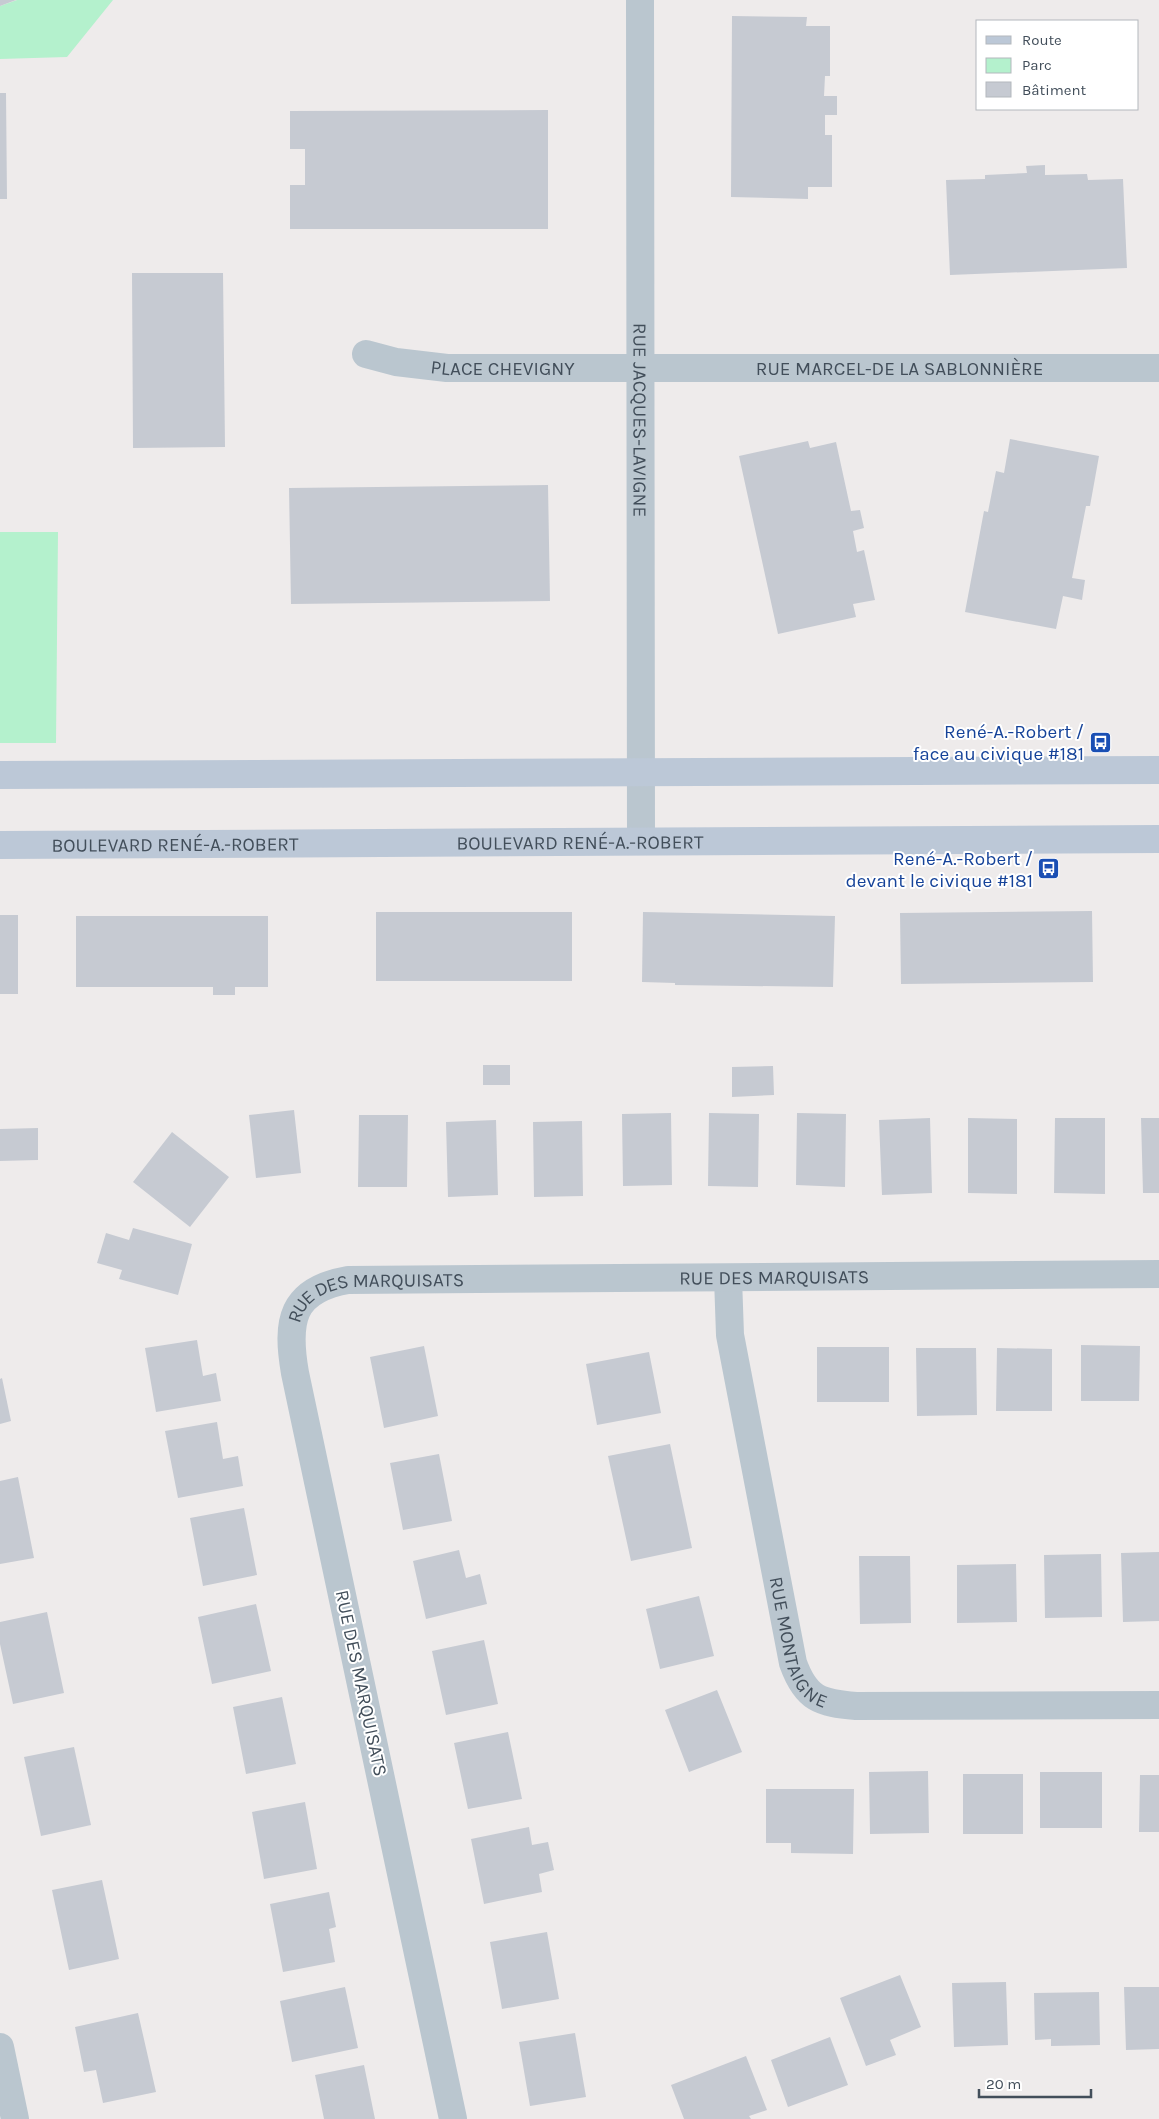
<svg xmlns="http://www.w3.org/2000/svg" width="1159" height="2119" viewBox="0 0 1159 2119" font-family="Karla,sans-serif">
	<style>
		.green { fill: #b4f1cd }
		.building { fill: #c6cad2 }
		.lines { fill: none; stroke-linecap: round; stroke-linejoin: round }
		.street { stroke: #bac6cf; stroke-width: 28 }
		.secondary { stroke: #bcc8d7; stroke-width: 28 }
		.labels { text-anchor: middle; stroke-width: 4; stroke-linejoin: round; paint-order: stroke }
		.street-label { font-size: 19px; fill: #424e5a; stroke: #fff }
		.transit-label { font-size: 19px; fill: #164399; stroke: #fff; text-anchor: end }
	</style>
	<rect width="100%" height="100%" fill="#eeebeb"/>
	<path class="green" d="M 17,0 L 113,0 L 67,57 L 0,59 L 0,6 Z
		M 0,532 L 58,532 L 56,743 L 0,743 Z"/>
	<path class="building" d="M 0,0 L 16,0 L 0,6 Z
		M 732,16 L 807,17 L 806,26 L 830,26 L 830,76 L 825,76 L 824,96 L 837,96 L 837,115 L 825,115 L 825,135 L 832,135 L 832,187 L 808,187 L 808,199 L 731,197 Z
		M 0,93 L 6,93 L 7,199 L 0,199 Z
		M 548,110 L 548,229 L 290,229 L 290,185 L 305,185 L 305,149 L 290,149 L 290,111 Z
		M 1045,165 L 1045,175 L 1087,174 L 1088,180 L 1123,179 L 1127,268 L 950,275 L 946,180 L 985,179 L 985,175 L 1027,173 L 1026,166 Z
		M 132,273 L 223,273 L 225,447 L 133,448 Z
		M 1010,439 L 1099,456 L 1090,506 L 1086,506 L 1072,578 L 1085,580 L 1082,600 L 1063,596 L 1056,629 L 965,612 L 984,511 L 988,512 L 996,471 L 1004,473 Z
		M 808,441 L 810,448 L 836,442 L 851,511 L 860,510 L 864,528 L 853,531 L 857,552 L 864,550 L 875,600 L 853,604 L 856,617 L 778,634 L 739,456 Z
		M 548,485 L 550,601 L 291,604 L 289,488 Z
		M 1092,911 L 1093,982 L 901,984 L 900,913 Z
		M 376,912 L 572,912 L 572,981 L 376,981 Z
		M 643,912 L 835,916 L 833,987 L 675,985 L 675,983 L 642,982 Z
		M 0,915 L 18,915 L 18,994 L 0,994 Z
		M 76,916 L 268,916 L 268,987 L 235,987 L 235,995 L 213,995 L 213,987 L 76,987 Z
		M 483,1065 L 510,1065 L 510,1085 L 483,1085 Z
		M 773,1066 L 774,1095 L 732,1097 L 732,1067 Z
		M 294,1110 L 301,1173 L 256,1178 L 249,1115 Z
		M 671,1113 L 672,1185 L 623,1186 L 622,1114 Z
		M 709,1113 L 759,1114 L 758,1187 L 708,1186 Z
		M 797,1113 L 846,1114 L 845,1187 L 796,1185 Z
		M 359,1115 L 408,1115 L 407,1187 L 358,1187 Z
		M 930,1118 L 932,1193 L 882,1195 L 879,1120 Z
		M 968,1118 L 1017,1119 L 1017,1194 L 968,1193 Z
		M 1055,1118 L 1105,1118 L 1105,1194 L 1054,1193 Z
		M 1141,1118 L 1159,1118 L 1159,1193 L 1143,1193 Z
		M 496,1120 L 498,1195 L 448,1197 L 446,1122 Z
		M 582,1121 L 583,1196 L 534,1197 L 533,1122 Z
		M 38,1128 L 38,1160 L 0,1161 L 0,1129 Z
		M 172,1132 L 229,1177 L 190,1227 L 133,1182 Z
		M 133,1228 L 192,1244 L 178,1295 L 119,1279 L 122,1270 L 97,1263 L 106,1233 L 129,1240 Z
		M 197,1340 L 203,1376 L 216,1373 L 221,1401 L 156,1412 L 145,1348 Z
		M 1081,1345 L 1140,1346 L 1139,1401 L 1081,1401 Z
		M 424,1346 L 438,1416 L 384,1428 L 370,1357 Z
		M 817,1347 L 889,1347 L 889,1402 L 817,1402 Z
		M 916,1348 L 976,1348 L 977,1415 L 917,1416 Z
		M 997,1348 L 1052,1349 L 1052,1411 L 996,1411 Z
		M 649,1352 L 661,1413 L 597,1425 L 586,1364 Z
		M 2,1378 L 11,1421 L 0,1424 L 0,1379 Z
		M 217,1422 L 223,1459 L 238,1456 L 243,1486 L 178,1498 L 165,1431 Z
		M 670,1444 L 692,1548 L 631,1561 L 608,1456 Z
		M 439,1454 L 452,1521 L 403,1530 L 390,1463 Z
		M 18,1477 L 34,1558 L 0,1564 L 0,1481 Z
		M 244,1508 L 257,1575 L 203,1586 L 190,1518 Z
		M 459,1550 L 466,1578 L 480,1574 L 487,1604 L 426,1619 L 413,1561 Z
		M 1159,1552 L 1159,1621 L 1123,1622 L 1121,1553 Z
		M 1101,1554 L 1102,1617 L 1045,1618 L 1044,1555 Z
		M 859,1556 L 910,1556 L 911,1623 L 860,1624 Z
		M 1016,1564 L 1017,1622 L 957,1623 L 957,1565 Z
		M 699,1596 L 714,1656 L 660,1669 L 646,1609 Z
		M 256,1604 L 271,1671 L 212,1684 L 198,1617 Z
		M 47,1612 L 64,1693 L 13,1704 L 0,1644 L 0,1622 Z
		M 484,1640 L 498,1704 L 446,1715 L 432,1651 Z
		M 717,1690 L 742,1752 L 689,1772 L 665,1710 Z
		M 282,1697 L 296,1764 L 246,1774 L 233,1707 Z
		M 508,1732 L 522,1799 L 468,1809 L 454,1743 Z
		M 74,1747 L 91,1825 L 41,1836 L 24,1757 Z
		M 928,1771 L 929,1833 L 870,1834 L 869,1772 Z
		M 1040,1772 L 1102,1772 L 1102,1828 L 1040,1828 Z
		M 963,1774 L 1023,1774 L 1023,1834 L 963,1834 Z
		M 1140,1775 L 1159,1775 L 1159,1832 L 1139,1832 Z
		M 766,1789 L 854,1789 L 853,1854 L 791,1853 L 791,1843 L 766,1843 Z
		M 305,1802 L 317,1869 L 264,1879 L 252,1812 Z
		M 529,1827 L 532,1845 L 548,1842 L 554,1870 L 539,1874 L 542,1892 L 484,1904 L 471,1839 Z
		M 102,1880 L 119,1959 L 69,1970 L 52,1890 Z
		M 329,1892 L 336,1927 L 329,1929 L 335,1962 L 283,1972 L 270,1904 Z
		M 547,1932 L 559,1999 L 502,2009 L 490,1942 Z
		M 900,1975 L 921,2027 L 890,2040 L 896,2055 L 866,2066 L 840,1998 Z
		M 1006,1982 L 1008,2045 L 954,2047 L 952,1983 Z
		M 345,1987 L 358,2048 L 292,2062 L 280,2001 Z
		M 1124,1987 L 1159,1987 L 1159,2049 L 1126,2050 Z
		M 1099,1992 L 1100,2045 L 1051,2046 L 1051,2039 L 1035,2040 L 1034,1993 Z
		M 138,2013 L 156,2092 L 103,2103 L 96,2070 L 84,2072 L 75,2027 Z
		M 575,2033 L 586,2097 L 530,2106 L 519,2042 Z
		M 830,2037 L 848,2085 L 788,2107 L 771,2060 Z
		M 746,2056 L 767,2110 L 749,2116 L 751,2119 L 684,2119 L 671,2085 Z
		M 364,2065 L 375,2119 L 324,2119 L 315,2075 Z"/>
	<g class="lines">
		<g class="street">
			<path id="s1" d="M 640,0 L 641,841"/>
			<path id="s2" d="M 366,354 L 396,362 L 447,368 L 1159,368"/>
			<path id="s3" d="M 728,1278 L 730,1335 L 793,1663 C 806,1699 820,1703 856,1706 L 1159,1705"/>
			<path d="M 0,2047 L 15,2119"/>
			<path id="s4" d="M 453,2119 L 295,1373 C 286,1321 291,1290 348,1280 L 1159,1274"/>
		</g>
		<g class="secondary">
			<path d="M 0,775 L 1159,770"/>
			<path id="s5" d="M 0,845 L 1159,839"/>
		</g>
	</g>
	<defs>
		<symbol id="bus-square" viewBox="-11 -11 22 22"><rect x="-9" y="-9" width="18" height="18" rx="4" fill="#1a4fb4" stroke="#fff"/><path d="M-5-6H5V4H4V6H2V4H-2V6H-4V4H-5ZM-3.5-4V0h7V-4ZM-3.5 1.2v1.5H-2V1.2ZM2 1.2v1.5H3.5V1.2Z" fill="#fff"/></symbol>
	</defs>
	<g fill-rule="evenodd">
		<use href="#bus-square" x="1088" y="730" width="25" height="25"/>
		<use href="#bus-square" x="1036" y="856" width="25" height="25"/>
	</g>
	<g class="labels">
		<g class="street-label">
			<text dy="7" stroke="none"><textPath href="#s2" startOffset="138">PLACE CHEVIGNY</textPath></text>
			<text dy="7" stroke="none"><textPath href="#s2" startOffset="535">RUE MARCEL-DE LA SABLONNIÈRE</textPath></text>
			<text dy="7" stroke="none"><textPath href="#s1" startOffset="420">RUE JACQUES-LAVIGNE</textPath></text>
			<text dy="7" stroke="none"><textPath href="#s5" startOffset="580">BOULEVARD RENÉ-A.-ROBERT</textPath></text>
			<text dy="7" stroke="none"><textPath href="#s5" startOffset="175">BOULEVARD RENÉ-A.-ROBERT</textPath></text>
			<text dy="7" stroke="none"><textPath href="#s4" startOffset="1314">RUE DES MARQUISATS</textPath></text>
			<text dy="7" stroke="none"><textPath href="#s4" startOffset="909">RUE DES MARQUISATS</textPath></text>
			<text dy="7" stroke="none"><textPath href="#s3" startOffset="374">RUE MONTAIGNE</textPath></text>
			<text transform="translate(362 1683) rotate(78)" y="7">RUE DES MARQUISATS</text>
		</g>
		<g class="transit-label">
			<text x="1084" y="738">René-A.-Robert /<tspan x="1084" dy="22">face au civique #181</tspan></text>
			<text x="1033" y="865">René-A.-Robert /<tspan x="1033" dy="22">devant le civique #181</tspan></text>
		</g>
	</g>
	<rect x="976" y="20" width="162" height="90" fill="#ffffff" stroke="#b3b8bd"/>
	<rect x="986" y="36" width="25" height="8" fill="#bcc8d7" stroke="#b3b8bd"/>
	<text x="1022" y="45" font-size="15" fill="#424e5a">Route</text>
	<rect x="986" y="58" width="25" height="15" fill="#b4f1cd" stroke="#b3b8bd"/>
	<text x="1022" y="70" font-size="15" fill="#424e5a">Parc</text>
	<rect x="986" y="82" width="25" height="15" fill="#c6cad2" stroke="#b3b8bd"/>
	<text x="1022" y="95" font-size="15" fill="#424e5a">Bâtiment</text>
	<path d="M979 2089v8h112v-8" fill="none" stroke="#424e5a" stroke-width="2.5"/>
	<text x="986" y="2089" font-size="15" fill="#424e5a" stroke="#ffffff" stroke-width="4" paint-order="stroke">20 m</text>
</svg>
